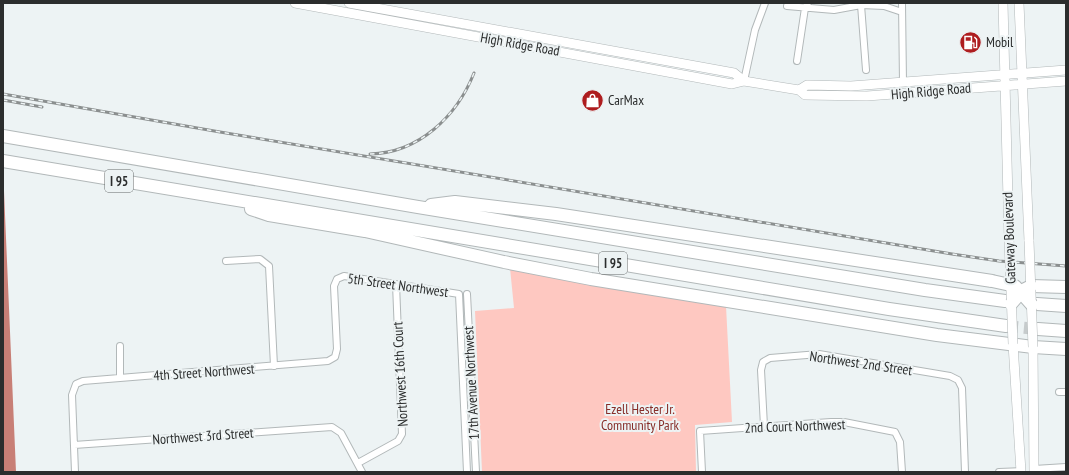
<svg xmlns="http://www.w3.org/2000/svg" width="1069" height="475" viewBox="0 0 1069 475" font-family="'PT Sans Narrow',sans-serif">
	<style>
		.green { fill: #fec8c1 }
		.water { fill: #c87f76 }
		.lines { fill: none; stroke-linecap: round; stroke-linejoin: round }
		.highway-tunnel { stroke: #c6cbcc; stroke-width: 12; stroke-dasharray: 12 6; stroke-linecap: butt }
		.street-casing { stroke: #b2b8b9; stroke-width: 8 }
		.secondary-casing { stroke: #b2b8b9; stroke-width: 10 }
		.highway-casing { stroke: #b2b8b9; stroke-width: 14 }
		.street { stroke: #fff; stroke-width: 6 }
		.secondary { stroke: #fff; stroke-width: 9 }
		.highway { stroke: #fff; stroke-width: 12 }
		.rail-casing { stroke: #8b8f8f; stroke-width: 3 }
		.rail { stroke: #edf3f4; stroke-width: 1.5; stroke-dasharray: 4.5; stroke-linecap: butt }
		.secondary-bridge-casing { stroke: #b2b8b9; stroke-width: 10; stroke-linecap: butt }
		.highway-bridge-casing { stroke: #b2b8b9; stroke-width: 14; stroke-linecap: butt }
		.secondary-bridge { stroke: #fff; stroke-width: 9 }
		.highway-bridge { stroke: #fff; stroke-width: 12 }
		.labels { text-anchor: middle; stroke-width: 4; stroke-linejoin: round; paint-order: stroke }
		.shield { fill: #edf3f4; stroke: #656869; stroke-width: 1 }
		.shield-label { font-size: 13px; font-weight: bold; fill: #2b2d2d }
		.poi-label { font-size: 14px; fill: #2b2d2d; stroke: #edf3f4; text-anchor: start }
		.street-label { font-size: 14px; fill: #2b2d2d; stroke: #edf3f4 }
		.park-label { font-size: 14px; fill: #862d28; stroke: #edf3f4 }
	</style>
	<rect width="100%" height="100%" fill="#edf3f4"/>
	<path class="green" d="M 510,268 L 604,287 L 726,306 L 732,422 L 695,425 L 696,472 L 482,472 L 475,311 L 514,308 Z"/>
	<path class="water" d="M 3,167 L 4,191 L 16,472 L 3,472 Z"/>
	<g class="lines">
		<path class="highway-tunnel" d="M 1006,326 L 1038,329"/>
		<defs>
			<path id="street" d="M 902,3 L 903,83
				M 861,5 L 866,70
				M 787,6 L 834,10 L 861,5 L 884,6 L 902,12
				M 797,61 L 805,8 L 808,3
				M 744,81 L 755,30 L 765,3
				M 226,261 L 260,259 L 269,266 L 274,366
				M 467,294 L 476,472
				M 120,346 L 120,378
				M 1059,392 L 1066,392
				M 764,426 L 761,370 L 763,362 L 770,358 L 819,354 L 950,376 L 958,380 L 962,388 L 965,472
				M 74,445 L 332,427 L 341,433 L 362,472
				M 358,463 L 398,441 L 402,434 L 396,284
				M 1034,469 L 1066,467
				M 75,472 L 72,395 L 76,384 L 83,381 L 328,361 L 335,357 L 337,349 L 334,286 L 337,279 L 344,276 L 459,294 L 467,472
				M 702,472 L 700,431 L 831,422 L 844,422 L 895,432 L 900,442 L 902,472
				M 999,472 L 1021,471"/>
			<path id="secondary" d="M 295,3 L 732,84 L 744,81
				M 349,3 L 734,73 L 744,81 L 799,90 L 805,95 L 867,96 L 1066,81
				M 1003,3 L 1009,239
				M 1019,3 L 1029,241
				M 799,90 L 807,85 L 851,86 L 1066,70
				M 1013,344 L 1021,472
				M 1033,347 L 1034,472"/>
			<path id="highway" d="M 3,136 L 418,207 L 925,290 L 1005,301
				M 3,161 L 889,309 L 1006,326
				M 431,205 L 455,202 L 556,214 L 992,281
				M 251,209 L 269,215 L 365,231 L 504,262 L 591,279 L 937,335 L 1033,347 L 1066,349
				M 1031,286 L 1066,287
				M 1037,304 L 1066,306
				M 1038,329 L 1066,331"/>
		</defs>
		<use href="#street" class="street-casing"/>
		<use href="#secondary" class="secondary-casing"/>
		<use href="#highway" class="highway-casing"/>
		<use href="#street" class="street"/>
		<use href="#secondary" class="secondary"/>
		<use href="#highway" class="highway"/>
		<defs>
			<path id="rail" d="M 3,94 L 220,132 L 952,254 L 999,261 L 1066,266
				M 3,100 L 42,107
				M 370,154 C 419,153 457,116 474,73"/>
		</defs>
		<use href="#rail" class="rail-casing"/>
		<use href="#rail" class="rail"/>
		<defs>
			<path id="secondary-bridge" d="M 1009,239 L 1013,344
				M 1029,241 L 1033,347"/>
			<path id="highway-bridge" d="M 992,281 L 1015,286 L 1032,305
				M 1011,304 L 1023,290 L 1031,286"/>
		</defs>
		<use href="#secondary-bridge" class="secondary-bridge-casing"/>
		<use href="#highway-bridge" class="highway-bridge-casing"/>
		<use href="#secondary-bridge" class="secondary-bridge"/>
		<use href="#highway-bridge" class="highway-bridge"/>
	</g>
	<defs>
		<symbol id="fuel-disc" viewBox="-11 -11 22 22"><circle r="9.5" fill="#ae1d1f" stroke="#edf3f4"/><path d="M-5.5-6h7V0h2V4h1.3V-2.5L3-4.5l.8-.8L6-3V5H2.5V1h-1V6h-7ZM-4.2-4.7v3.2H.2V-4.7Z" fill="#fff"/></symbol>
		<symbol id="shop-disc" viewBox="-11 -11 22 22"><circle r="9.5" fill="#ae1d1f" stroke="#edf3f4"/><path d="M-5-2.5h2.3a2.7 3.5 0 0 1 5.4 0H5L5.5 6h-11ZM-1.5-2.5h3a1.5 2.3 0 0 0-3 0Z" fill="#fff"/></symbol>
	</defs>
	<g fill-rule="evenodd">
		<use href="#fuel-disc" x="958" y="30" width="25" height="25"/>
		<use href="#shop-disc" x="580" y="88" width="25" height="25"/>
	</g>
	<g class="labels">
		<g class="shield">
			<rect x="105" y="170" width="28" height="22" rx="3"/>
			<rect x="599" y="252" width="28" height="22" rx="3"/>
		</g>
		<g class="shield-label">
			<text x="119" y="186">I 95</text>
			<text x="613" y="268">I 95</text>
		</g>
		<g class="poi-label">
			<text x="986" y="47">Mobil</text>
			<text x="608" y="105">CarMax</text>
		</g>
		<g class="street-label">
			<text transform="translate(520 44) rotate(10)" y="5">High Ridge Road</text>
			<text transform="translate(931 91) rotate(-5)" y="5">High Ridge Road</text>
			<text transform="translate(1009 238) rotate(-92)" y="5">Gateway Boulevard</text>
			<text transform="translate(398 285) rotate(8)" y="5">5th Street Northwest</text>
			<text transform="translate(861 363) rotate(8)" y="5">Northwest 2nd Street</text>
			<text transform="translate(204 372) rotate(-4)" y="5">4th Street Northwest</text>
			<text transform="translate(400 374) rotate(-93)" y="5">Northwest 16th Court</text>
			<text transform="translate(471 383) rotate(-93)" y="5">17th Avenue Northwest</text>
			<text transform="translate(795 426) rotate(-2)" y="5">2nd Court Northwest</text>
			<text transform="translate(203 436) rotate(-4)" y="5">Northwest 3rd Street</text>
		</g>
		<g class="park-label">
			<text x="640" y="414">Ezell Hester Jr.<tspan x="640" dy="16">Community Park</tspan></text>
		</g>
	</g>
	<rect width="1069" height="475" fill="none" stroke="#2b2d2d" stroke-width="8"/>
</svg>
